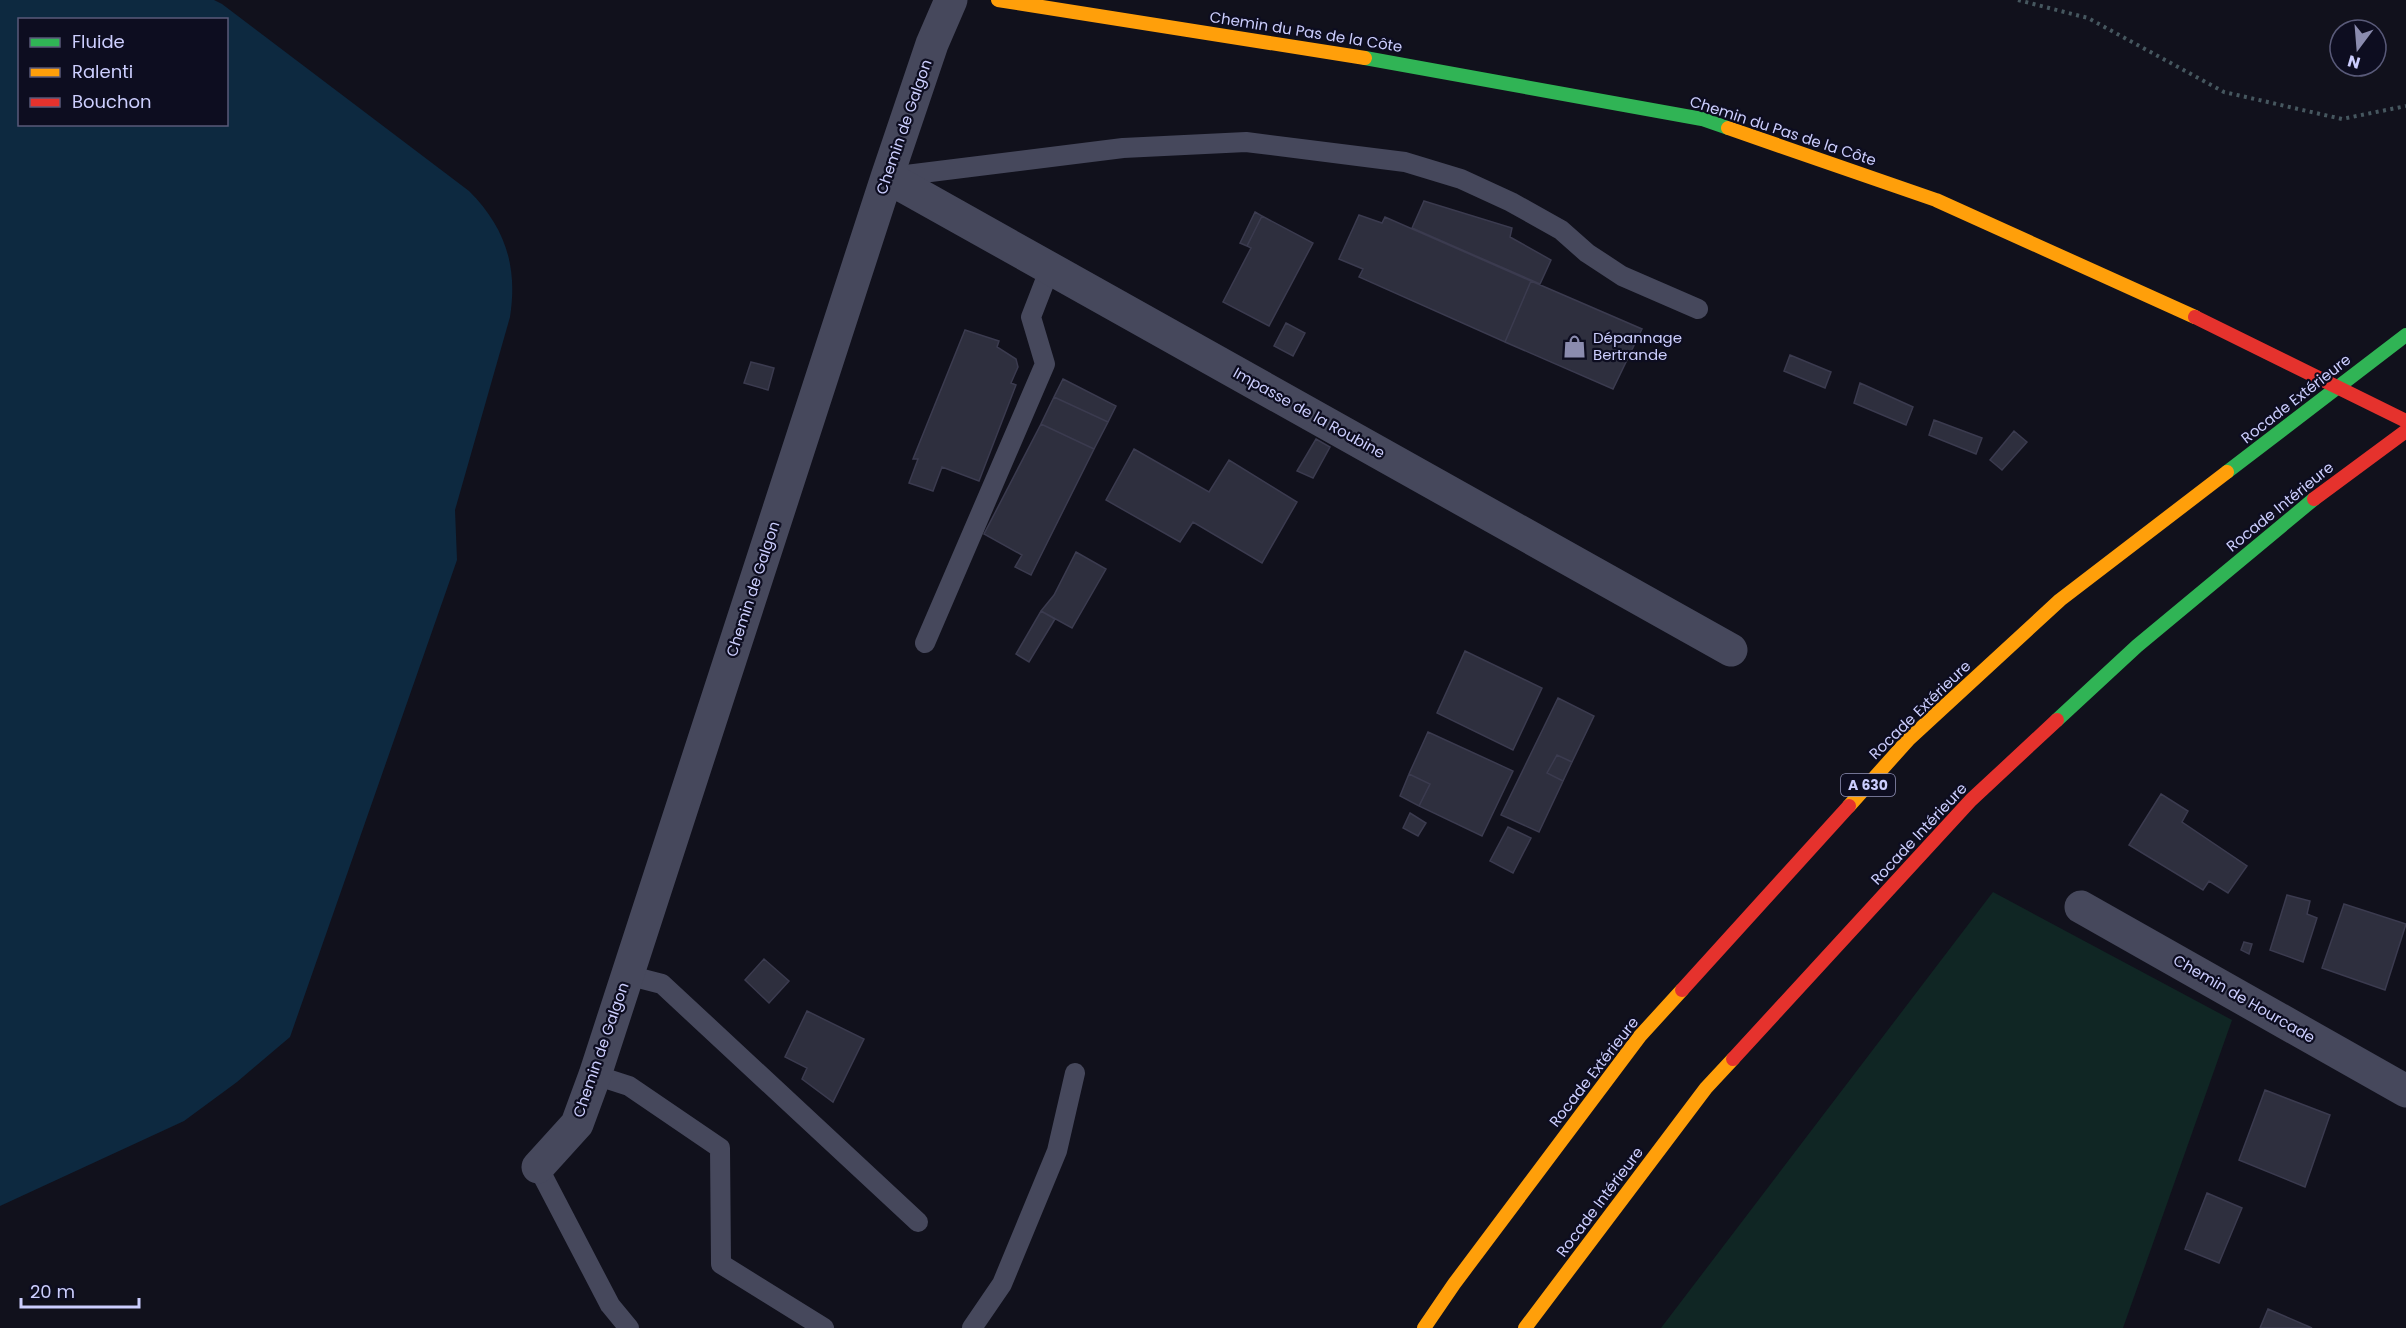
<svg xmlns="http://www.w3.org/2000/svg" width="2406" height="1328" viewBox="0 0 2406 1328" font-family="Poppins,sans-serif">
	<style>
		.green { fill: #102624 }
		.water { fill: #0d2940; fill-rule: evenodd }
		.building { fill: #2e2f3e; stroke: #3b3b4f; stroke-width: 1.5 }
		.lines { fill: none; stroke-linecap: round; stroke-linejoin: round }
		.path { stroke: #46575f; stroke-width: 4; stroke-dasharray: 3 4.5; stroke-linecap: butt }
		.lane { stroke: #46485c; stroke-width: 20 }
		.street { stroke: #46485c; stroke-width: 33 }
		.fast { stroke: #30b455; stroke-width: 14 }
		.slow { stroke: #ff9f0a; stroke-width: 14 }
		.jam { stroke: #e5322d; stroke-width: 14 }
		.jam-bridge { stroke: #e5322d; stroke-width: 14 }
		.labels { text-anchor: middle; stroke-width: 4.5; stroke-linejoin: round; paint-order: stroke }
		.shield { fill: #0d0d20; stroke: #9394bb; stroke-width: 1.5 }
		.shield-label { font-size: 14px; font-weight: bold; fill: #cccefe }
		.street-label { font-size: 15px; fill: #cccefe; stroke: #0d0d20 }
		.poi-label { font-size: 15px; fill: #cccefe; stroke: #0d0d20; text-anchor: start }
	</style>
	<rect width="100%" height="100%" fill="#11111c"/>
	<path class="green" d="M 1993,892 L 2232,1020 L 2123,1328 L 1661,1328 Z"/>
	<path class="water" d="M 0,0 L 214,0 L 222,4 L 469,191 C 505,227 518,266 510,317 L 455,510 L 457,560 L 290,1037 L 237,1082 L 184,1121 L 0,1206 ZM 20,20 L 226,20 L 226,124 L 20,124 Z"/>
	<path class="building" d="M 1424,201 L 1512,228 L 1510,237 L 1551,260 L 1540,284 L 1412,228 Z
		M 1255,212 L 1262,216 L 1247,246 L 1240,243 Z
		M 1359,215 L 1382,223 L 1385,217 L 1531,281 L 1505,342 L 1359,277 L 1363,269 L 1339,259 Z
		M 1262,216 L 1313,243 L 1269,326 L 1223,302 L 1251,248 L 1247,246 Z
		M 1531,281 L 1642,329 L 1613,389 L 1505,342 Z
		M 1286,323 L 1305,333 L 1293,356 L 1274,346 Z
		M 965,330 L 999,341 L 997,347 L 1016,359 L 1018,367 L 1011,383 L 1016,385 L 979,481 L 942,467 L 933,491 L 909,483 L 918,459 L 913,459 Z
		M 1790,355 L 1831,372 L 1825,388 L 1784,371 Z
		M 751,362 L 774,368 L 768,390 L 744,383 Z
		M 1063,379 L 1116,406 L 1108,422 L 1054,397 Z
		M 1860,383 L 1913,407 L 1906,425 L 1854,403 Z
		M 1054,397 L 1108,422 L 1094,449 L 1041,424 Z
		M 1934,420 L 1982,438 L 1976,454 L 1929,435 Z
		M 1041,424 L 1094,449 L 1031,575 L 1015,567 L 1022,555 L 984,534 Z
		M 2014,431 L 2027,442 L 2002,470 L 1990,460 Z
		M 1316,439 L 1330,447 L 1313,478 L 1297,471 Z
		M 1134,449 L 1209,492 L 1229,460 L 1297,502 L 1262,563 L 1193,522 L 1180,542 L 1106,500 Z
		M 1076,552 L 1106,569 L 1072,628 L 1041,611 L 1054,595 Z
		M 1041,611 L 1055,619 L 1029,662 L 1016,654 Z
		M 1465,651 L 1542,688 L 1513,750 L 1437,713 Z
		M 1558,698 L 1594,716 L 1572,762 L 1557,755 L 1547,773 L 1563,781 L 1539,832 L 1501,815 Z
		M 1428,732 L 1513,771 L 1482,836 L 1419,806 L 1430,784 L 1409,774 Z
		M 1557,755 L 1572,762 L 1563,781 L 1547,773 Z
		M 1409,774 L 1430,784 L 1419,806 L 1400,796 Z
		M 2161,794 L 2188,811 L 2182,822 L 2247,866 L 2228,893 L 2209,881 L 2203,890 L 2129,845 Z
		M 1410,813 L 1426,823 L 1418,836 L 1403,828 Z
		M 1508,827 L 1531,838 L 1513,873 L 1490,861 Z
		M 2287,895 L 2310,901 L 2307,914 L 2317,918 L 2303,962 L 2270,950 Z
		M 2344,904 L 2406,924 L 2385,990 L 2322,968 Z
		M 2244,942 L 2252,944 L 2249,954 L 2241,950 Z
		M 764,959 L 789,981 L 769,1003 L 745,980 Z
		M 807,1011 L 864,1039 L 833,1102 L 802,1079 L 807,1068 L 785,1057 Z
		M 2265,1090 L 2330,1115 L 2305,1187 L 2239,1160 Z
		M 2207,1193 L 2242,1208 L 2219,1263 L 2185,1249 Z
		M 2268,1309 L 2312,1328 L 2260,1328 Z"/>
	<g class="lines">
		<path class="path" d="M 2018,0 L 2088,18 L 2224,92 L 2342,119 L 2406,106"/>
		<path class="lane" d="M 890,177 L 1123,148 L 1246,142 L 1405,162 L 1461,179 L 1511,202 L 1561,230 L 1587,253 L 1622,276 L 1698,309
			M 925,643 L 1045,364 L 1031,317 L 1050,268
			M 627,975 L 662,984 L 918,1222
			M 595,1075 L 629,1086 L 720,1148 L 721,1264 L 824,1328
			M 538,1167 L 610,1305 L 629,1328
			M 972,1328 L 1002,1284 L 1057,1151 L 1075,1073"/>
		<path class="street" d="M 887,177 L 1731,650
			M 2081,907 L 2406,1091
			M 538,1167 L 577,1124 L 595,1075 L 887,177 L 932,44 L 951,0"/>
		<path class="fast" d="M 1365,58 L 1702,119 L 1728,128
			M 2227,472 L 2406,335
			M 2057,720 L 2137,646 L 2314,499"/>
		<path class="slow" d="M 998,0 L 1365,58
			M 1728,128 L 1936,200 L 2195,317
			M 1849,806 L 1909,739 L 2060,600 L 2227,472
			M 1424,1328 L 1454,1284 L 1640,1036 L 1682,990
			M 1525,1328 L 1706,1088 L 1733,1059"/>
		<path class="jam" d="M 2314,499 L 2406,431
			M 1682,990 L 1849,806
			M 1733,1059 L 1971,800 L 2057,720"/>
		<path class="jam-bridge" d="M 2195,317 L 2406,421"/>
	</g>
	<defs>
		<symbol id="shop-bare" viewBox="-9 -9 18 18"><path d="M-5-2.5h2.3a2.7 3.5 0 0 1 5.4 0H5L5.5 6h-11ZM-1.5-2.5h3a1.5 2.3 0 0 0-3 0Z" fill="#8b8caf" stroke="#0d0d20" stroke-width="2.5" paint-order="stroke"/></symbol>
	</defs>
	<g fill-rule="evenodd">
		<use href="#shop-bare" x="1558" y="330" width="33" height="33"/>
	</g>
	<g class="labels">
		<rect class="shield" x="1841" y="774" width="54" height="22" rx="4.5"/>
		<g class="shield-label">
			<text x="1868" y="790">A 630</text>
		</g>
		<g class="street-label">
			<text transform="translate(1306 32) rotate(9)" y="5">Chemin du Pas de la Côte</text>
			<text transform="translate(904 127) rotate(-71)" y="5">Chemin de Galgon</text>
			<text transform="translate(1783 131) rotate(18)" y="5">Chemin du Pas de la Côte</text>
			<text transform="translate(2296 399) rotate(-38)" y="5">Rocade Extérieure</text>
			<text transform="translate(1309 413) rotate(29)" y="5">Impasse de la Roubine</text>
			<text transform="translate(2280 507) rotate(-39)" y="5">Rocade Intérieure</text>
			<text transform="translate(753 589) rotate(-72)" y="5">Chemin de Galgon</text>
			<text transform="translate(1920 710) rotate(-44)" y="5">Rocade Extérieure</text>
			<text transform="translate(1919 834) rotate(-47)" y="5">Rocade Intérieure</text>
			<text transform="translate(2244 999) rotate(30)" y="5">Chemin de Hourcade</text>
			<text transform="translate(601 1050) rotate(-71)" y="5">Chemin de Galgon</text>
			<text transform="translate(1594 1072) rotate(-52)" y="5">Rocade Extérieure</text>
			<text transform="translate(1600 1202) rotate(-53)" y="5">Rocade Intérieure</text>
		</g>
		<g class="poi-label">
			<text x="1593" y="343">Dépannage<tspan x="1593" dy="17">Bertrande</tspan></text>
		</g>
	</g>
	<rect x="18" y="18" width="210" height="108" fill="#0d0d20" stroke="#595a79" stroke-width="1.5"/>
	<rect x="30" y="38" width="30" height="9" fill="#30b455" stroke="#595a79" stroke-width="1.5"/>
	<text x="72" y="48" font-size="18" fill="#cccefe">Fluide</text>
	<rect x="30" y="68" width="30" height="9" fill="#ff9f0a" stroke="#595a79" stroke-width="1.5"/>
	<text x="72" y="78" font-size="18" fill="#cccefe">Ralenti</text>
	<rect x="30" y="98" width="30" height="9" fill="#e5322d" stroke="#595a79" stroke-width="1.5"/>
	<text x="72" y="108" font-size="18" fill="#cccefe">Bouchon</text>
	<g transform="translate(2358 48) rotate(196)"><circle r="28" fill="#0d0d20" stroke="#595a79" stroke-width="1.5"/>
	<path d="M0-4.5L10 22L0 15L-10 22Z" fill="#8b8caf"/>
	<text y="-9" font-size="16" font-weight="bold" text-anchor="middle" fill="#cccefe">N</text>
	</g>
	<path d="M21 1298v9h118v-9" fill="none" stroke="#cccefe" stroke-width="3"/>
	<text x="30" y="1298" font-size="18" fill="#cccefe" stroke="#0d0d20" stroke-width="4.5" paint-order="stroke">20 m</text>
</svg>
